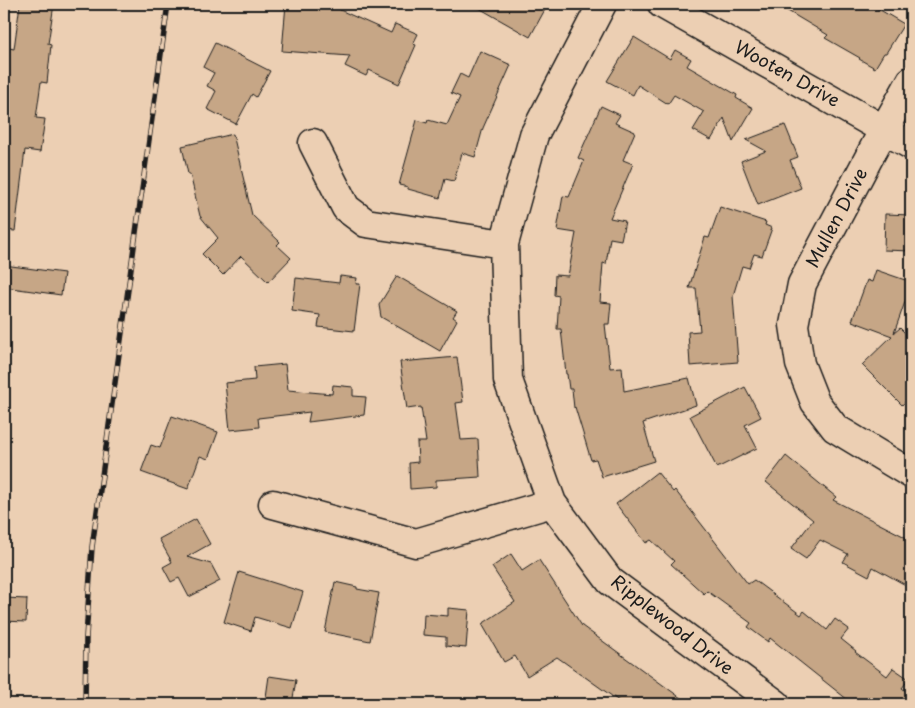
<svg xmlns="http://www.w3.org/2000/svg" width="915" height="708" viewBox="0 0 915 708" font-family="'Playpen Sans',sans-serif">
	<style>
		.building { fill: #c6a686; stroke: #1c1c1c }
		.lines { fill: none; stroke-linecap: round; stroke-linejoin: round }
		.minor-casing { stroke: #1c1c1c; stroke-width: 31 }
		.minor { stroke: #eccfb3; stroke-width: 28 }
		.rail-casing { stroke: #1c1c1c; stroke-width: 5.5 }
		.rail { stroke: #eccfb3; stroke-width: 4; stroke-dasharray: 11; stroke-linecap: butt }
		.labels { text-anchor: middle; stroke-width: 4; stroke-linejoin: round; paint-order: stroke }
		.street-label { font-size: 18px; fill: #1c1c1c; stroke: #eccfb3 }
	</style>
	<rect width="100%" height="100%" fill="#eccfb3"/>
	<filter id="ink" filterUnits="userSpaceOnUse"><feTurbulence type="fractalNoise" baseFrequency=".02" numOctaves="2"/><feDisplacementMap in="SourceGraphic" scale="10" xChannelSelector="R" yChannelSelector="G"/><feConvolveMatrix kernelMatrix="1 2 1 2 8 2 1 2 1" color-interpolation-filters="sRGB"/></filter>
	<g filter="url(#ink)">
		<path class="building" d="M 20,4 L 54,4 L 48,44 L 51,45 L 47,83 L 41,82 L 36,118 L 45,119 L 40,152 L 25,150 L 15,231 L 4,230 L 4,96 L 9,48 L 14,49 Z
			M 286,4 L 341,4 L 340,10 L 391,33 L 395,24 L 418,34 L 413,44 L 416,45 L 399,84 L 369,70 L 366,76 L 345,66 L 350,56 L 282,51 Z
			M 472,4 L 548,4 L 530,37 Z
			M 776,4 L 870,4 L 904,24 L 886,53 L 884,53 L 875,68 L 859,59 L 860,58 L 825,38 L 828,35 Z
			M 634,37 L 670,59 L 675,50 L 691,59 L 687,66 L 737,95 L 736,98 L 753,108 L 733,142 L 724,118 L 711,140 L 693,130 L 704,112 L 674,95 L 668,104 L 638,85 L 633,95 L 607,81 Z
			M 215,43 L 270,71 L 256,97 L 252,94 L 236,124 L 207,109 L 216,91 L 207,86 L 214,73 L 203,67 Z
			M 480,51 L 511,65 L 483,128 L 475,157 L 462,153 L 454,181 L 445,179 L 440,198 L 408,189 L 408,187 L 399,185 L 417,120 L 427,123 L 428,120 L 447,125 L 460,97 L 451,93 L 460,74 L 468,78 Z
			M 601,106 L 620,115 L 615,123 L 635,132 L 623,160 L 633,164 L 610,218 L 625,221 L 621,240 L 610,238 L 606,264 L 603,263 L 600,302 L 611,303 L 609,324 L 605,324 L 610,368 L 622,367 L 624,391 L 689,378 L 696,405 L 643,423 L 654,461 L 602,477 L 596,459 L 591,460 L 575,407 L 574,408 L 572,389 L 569,389 L 567,374 L 566,374 L 561,329 L 557,329 L 559,296 L 554,295 L 555,275 L 568,276 L 576,233 L 557,230 L 563,196 L 569,197 L 584,161 L 578,158 Z
			M 785,125 L 798,157 L 790,160 L 801,188 L 758,205 L 741,161 L 766,151 L 746,140 Z
			M 233,134 L 252,215 L 280,242 L 277,245 L 291,258 L 268,282 L 241,256 L 223,275 L 202,254 L 218,238 L 200,216 L 190,174 L 188,174 L 182,146 Z
			M 720,207 L 766,222 L 765,225 L 772,228 L 762,256 L 754,254 L 749,268 L 742,266 L 733,296 L 738,362 L 690,366 L 688,332 L 700,331 L 696,288 L 689,288 L 705,237 L 709,238 Z
			M 885,214 L 911,215 L 911,251 L 884,250 Z
			M 4,265 L 64,273 L 61,295 L 4,287 Z
			M 876,270 L 911,282 L 911,285 L 894,333 L 900,328 L 911,339 L 911,396 L 902,405 L 862,365 L 892,336 L 852,321 L 867,280 L 872,282 Z
			M 340,276 L 357,278 L 356,284 L 360,284 L 354,331 L 318,327 L 320,315 L 292,311 L 296,278 L 339,283 Z
			M 397,276 L 457,311 L 453,317 L 457,320 L 440,351 L 381,317 L 379,305 Z
			M 457,357 L 463,402 L 456,403 L 461,440 L 478,439 L 480,477 L 436,480 L 436,487 L 410,489 L 409,463 L 418,462 L 417,442 L 426,442 L 421,407 L 407,409 L 400,362 Z
			M 285,364 L 288,390 L 332,394 L 333,385 L 353,387 L 353,396 L 366,397 L 364,415 L 308,422 L 310,412 L 258,418 L 259,427 L 230,430 L 225,383 L 255,380 L 254,367 Z
			M 745,387 L 761,417 L 745,425 L 757,448 L 717,468 L 690,416 Z
			M 172,416 L 218,432 L 208,459 L 200,456 L 188,489 L 141,472 L 151,445 L 160,448 Z
			M 786,456 L 836,497 L 833,500 L 911,540 L 911,588 L 873,567 L 869,576 L 843,562 L 848,554 L 820,540 L 806,559 L 791,549 L 813,520 L 766,482 Z
			M 657,472 L 673,492 L 675,490 L 748,584 L 754,580 L 801,615 L 804,611 L 827,630 L 835,619 L 849,629 L 841,639 L 856,651 L 855,652 L 887,676 L 893,668 L 909,679 L 902,688 L 911,695 L 911,704 L 853,704 L 770,638 L 768,642 L 748,627 L 751,623 L 707,591 L 704,594 L 671,564 L 674,561 L 651,540 L 646,543 L 616,504 Z
			M 196,519 L 210,544 L 187,557 L 211,564 L 220,581 L 189,597 L 179,578 L 171,582 L 163,567 L 172,562 L 159,539 Z
			M 511,554 L 522,571 L 539,560 L 582,626 L 689,704 L 623,704 L 557,657 L 527,676 L 515,656 L 504,662 L 482,624 L 515,602 L 492,567 Z
			M 239,572 L 303,592 L 292,628 L 255,617 L 251,631 L 224,622 Z
			M 335,582 L 357,587 L 357,589 L 379,593 L 370,641 L 325,632 Z
			M 4,598 L 27,599 L 26,622 L 4,621 Z
			M 448,608 L 469,610 L 466,648 L 446,646 L 446,637 L 423,635 L 424,614 L 448,616 Z
			M 269,676 L 296,680 L 292,704 L 265,704 Z"/>
		<g class="lines">
			<defs>
				<path id="minor" d="M 602,4 L 534,135 L 504,244 L 508,380 L 552,503 L 610,581 L 776,704
					M 662,4 L 911,145
					M 911,81 L 884,129 L 802,284 L 794,325 L 800,364 L 815,402 L 835,428 L 911,474
					M 313,143 L 346,208 L 366,223 L 504,244
					M 273,504 L 416,543 L 552,503"/>
			</defs>
			<use href="#minor" class="minor-casing"/>
			<use href="#minor" class="minor"/>
			<defs>
				<path id="rail" d="M 85,704 L 86,637 L 92,547 L 168,4"/>
			</defs>
			<use href="#rail" class="rail-casing"/>
			<use href="#rail" class="rail"/>
		</g>
	</g>
	<g class="labels">
		<g class="street-label">
			<text transform="translate(787 74) rotate(29)" y="6">Wooten Drive</text>
			<text transform="translate(837 218) rotate(-62)" y="6">Mullen Drive</text>
			<text transform="translate(672 625) rotate(38)" y="6">Ripplewood Drive</text>
		</g>
	</g>
	<rect width="915" height="708" fill="none" stroke="#eccfb3" stroke-width="20"/>
	<rect x="10" y="10" width="895" height="688" fill="none" stroke="#1c1c1c" stroke-width="2" filter="url(#ink)"/>
</svg>
